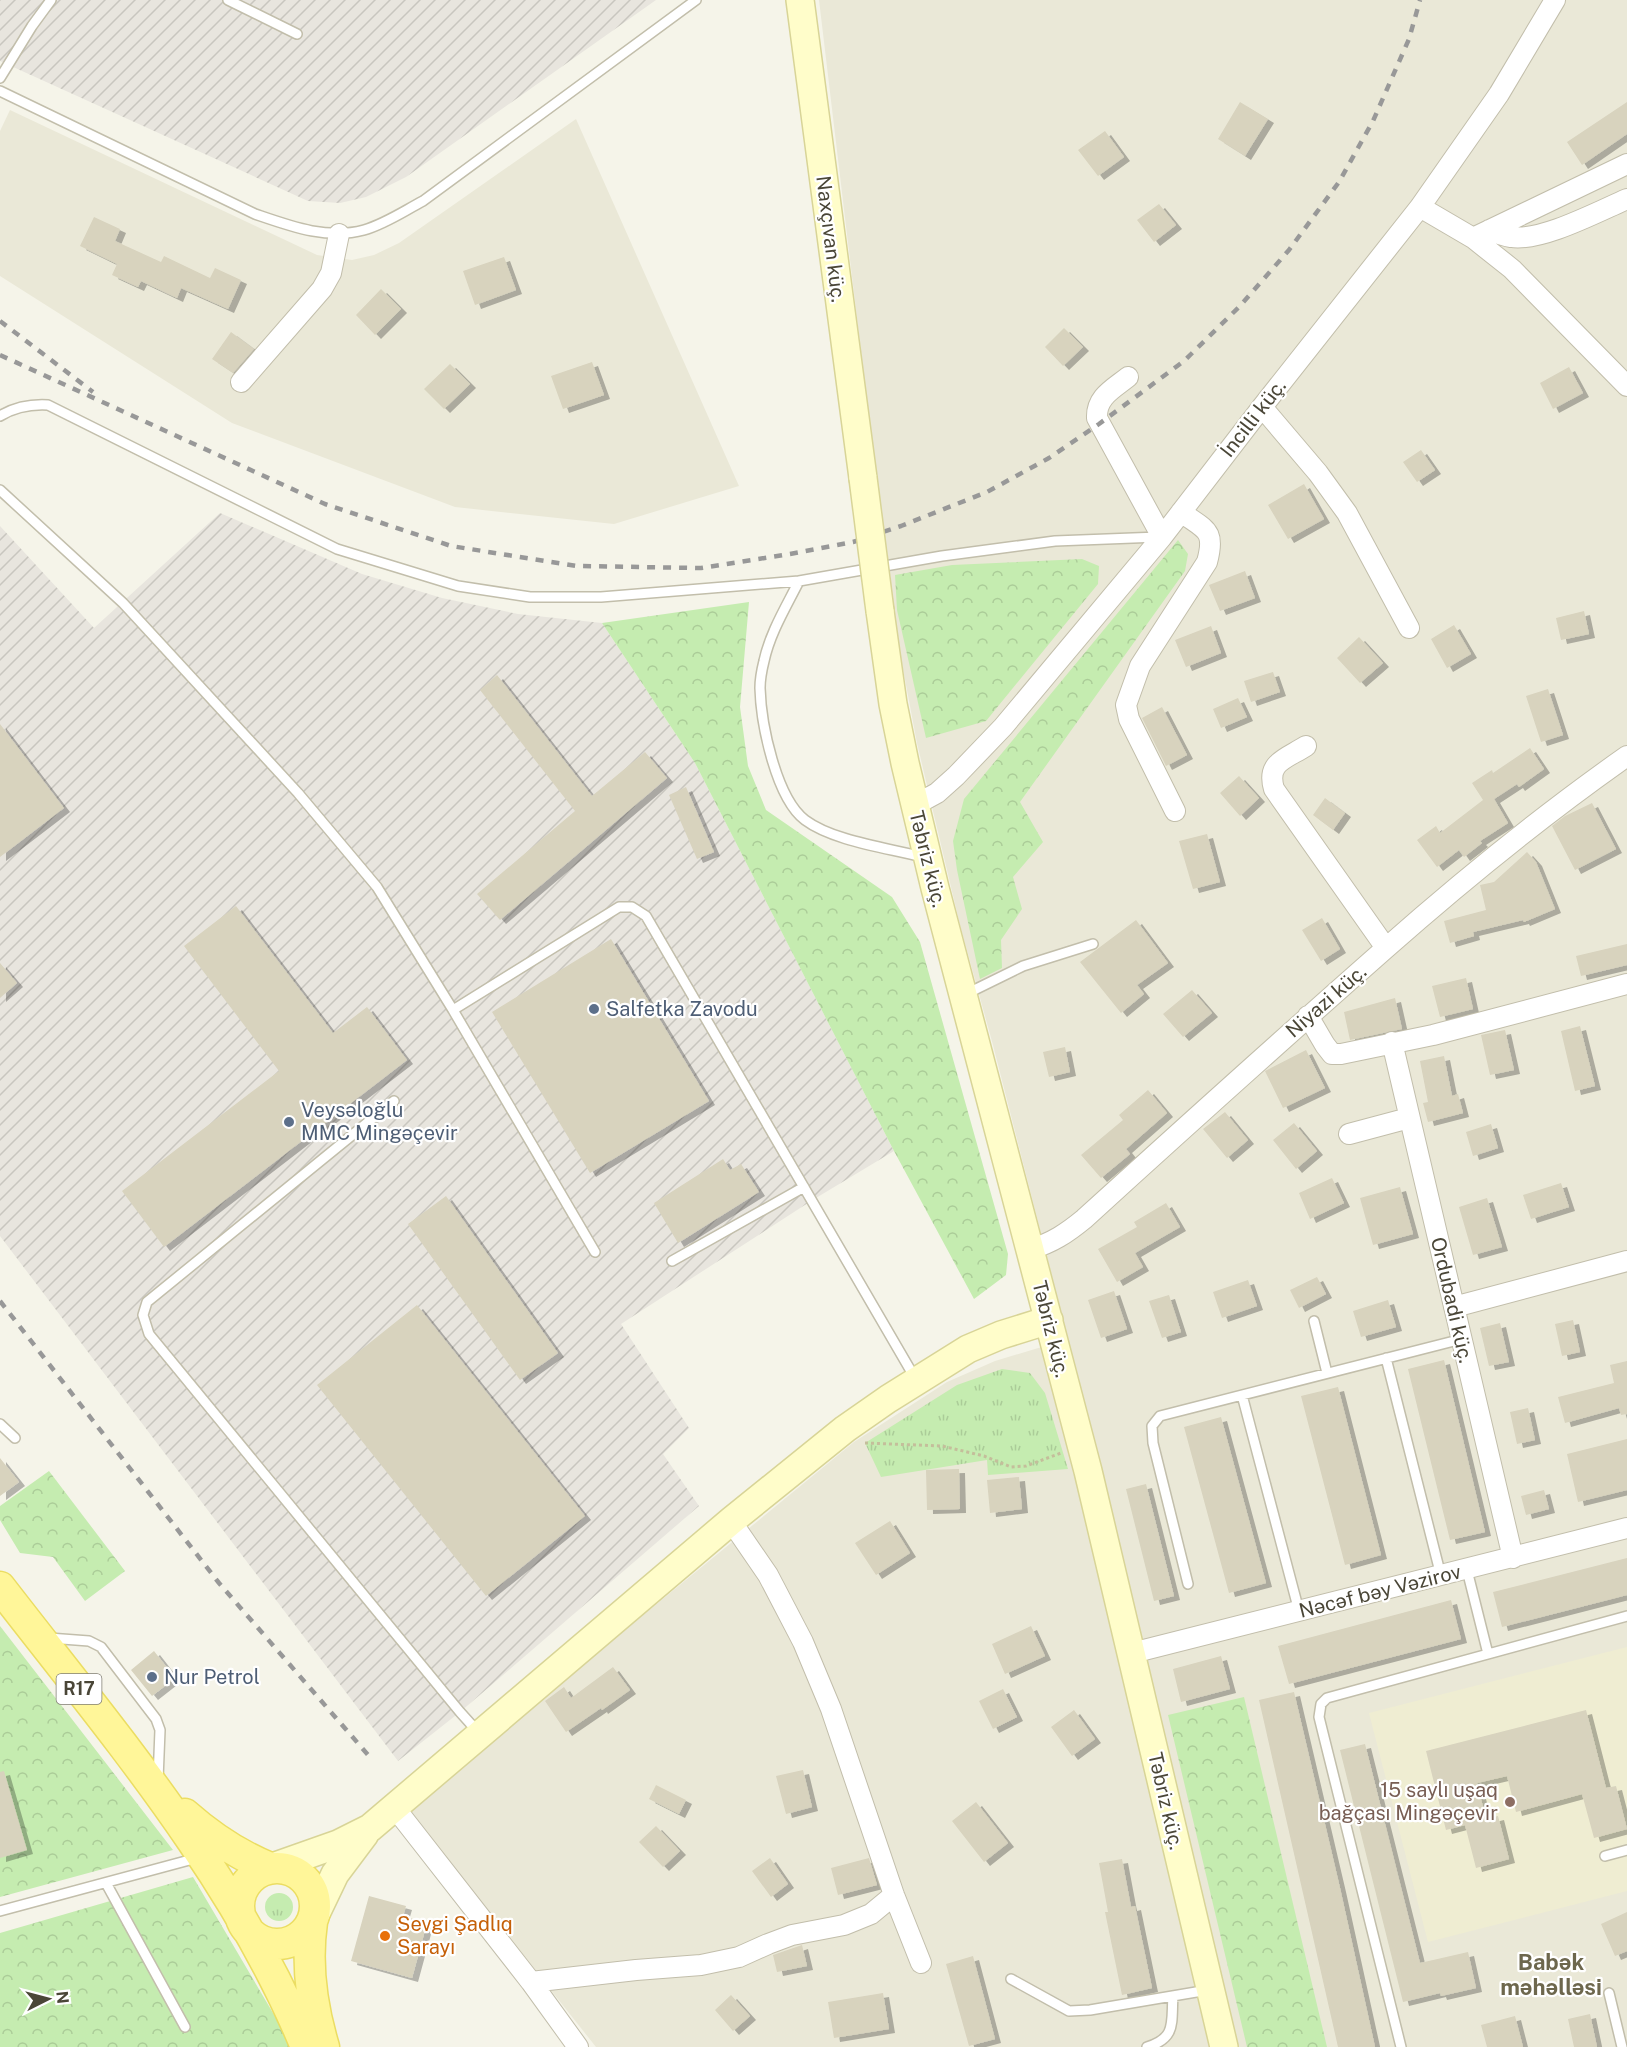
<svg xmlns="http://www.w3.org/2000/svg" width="1627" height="2047" viewBox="0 0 1627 2047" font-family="'Public Sans',sans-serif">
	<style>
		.residential { fill: #eae8d7 }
		.industrial { fill: url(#industrial-furrows) }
		.education { fill: #efedd2 }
		.grass { fill: url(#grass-tufts) }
		.forest { fill: url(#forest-crowns) }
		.building { fill: #d8d3be; filter: url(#shadow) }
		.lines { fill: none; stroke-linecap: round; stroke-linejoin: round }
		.lane-casing { stroke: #c2beab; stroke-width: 12 }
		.street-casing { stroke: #c2beab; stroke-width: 22 }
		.secondary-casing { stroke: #d8d497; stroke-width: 30 }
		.primary-casing { stroke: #ebdd62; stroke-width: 33 }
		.path { stroke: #c4be9b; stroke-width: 3; stroke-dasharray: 3 3; stroke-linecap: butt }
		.lane { stroke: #fff; stroke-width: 9 }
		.street { stroke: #fff; stroke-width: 20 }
		.secondary { stroke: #fffdca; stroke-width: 27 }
		.primary { stroke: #fff699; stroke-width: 30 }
		.rail { stroke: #989898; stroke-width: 4.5; stroke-dasharray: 8 8; stroke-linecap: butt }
		.secondary-bridge-casing { stroke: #d8d497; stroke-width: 30; stroke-linecap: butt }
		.secondary-bridge { stroke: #fffdca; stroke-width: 27 }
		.service-dot { fill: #5c6f8a; stroke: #fff; stroke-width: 2 }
		.education-dot { fill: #8d6e63; stroke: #fff; stroke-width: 2 }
		.food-dot { fill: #e8710a; stroke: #fff; stroke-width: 2 }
		.labels { text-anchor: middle; stroke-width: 4.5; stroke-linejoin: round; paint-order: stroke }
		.shield { fill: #fff; stroke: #807e73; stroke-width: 1.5 }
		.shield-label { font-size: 18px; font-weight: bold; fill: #4a4637 }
		.street-label { font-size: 20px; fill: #4a4637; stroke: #fff }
		.service-label { font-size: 20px; fill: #4e5e75; stroke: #fff; text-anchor: start }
		.education-label { font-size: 20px; fill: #785e54; stroke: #fff; text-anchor: end }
		.food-label { font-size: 20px; fill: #c56008; stroke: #fff; text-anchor: start }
		.quarter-label { font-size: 22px; font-weight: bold; fill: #6d674d; stroke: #fff }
	</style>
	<defs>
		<pattern id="industrial-furrows" width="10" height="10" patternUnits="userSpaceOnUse" patternTransform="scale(1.5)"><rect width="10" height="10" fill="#e8e5de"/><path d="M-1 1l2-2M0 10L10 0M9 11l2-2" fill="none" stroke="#c8c6bf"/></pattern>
		<pattern id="grass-tufts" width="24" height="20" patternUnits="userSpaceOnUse" patternTransform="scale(1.5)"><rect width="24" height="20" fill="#c5ecb0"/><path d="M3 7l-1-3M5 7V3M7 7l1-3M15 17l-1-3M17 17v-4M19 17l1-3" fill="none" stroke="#abcc98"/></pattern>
		<pattern id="forest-crowns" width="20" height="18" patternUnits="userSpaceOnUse" patternTransform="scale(1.5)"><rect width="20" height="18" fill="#c5ecb0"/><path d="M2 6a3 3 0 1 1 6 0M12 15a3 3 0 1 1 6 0" fill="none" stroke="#abcc98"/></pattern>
		<filter id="shadow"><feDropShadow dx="6" dy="4" stdDeviation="0" flood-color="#0004"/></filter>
	</defs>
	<rect width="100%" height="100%" fill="#f5f4e9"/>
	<path class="residential" d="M 819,0 L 1627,0 L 1627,2047 L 596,2047 L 407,1809 L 854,1442 L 947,1382 L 995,1361 L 1068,1339 L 993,1045 L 960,925 L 917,743 L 892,611 Z
		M 10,110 L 317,255 L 352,260 L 374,255 L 399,243 L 576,119 L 739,486 L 614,524 L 455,507 L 232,423 L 0,276 L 0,131 Z"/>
	<path class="industrial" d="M 0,0 L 656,0 L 406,177 L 366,197 L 340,203 L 308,201 L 0,61 Z
		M 220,513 L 362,574 L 442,598 L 518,614 L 602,623 L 695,763 L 894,1151 L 811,1201 L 621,1324 L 689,1428 L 663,1454 L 699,1506 L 460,1712 L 398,1761 L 0,1236 L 0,526 L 94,628 Z"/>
	<path class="education" d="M 1627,1647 L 1627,1891 L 1428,1942 L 1369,1713 Z"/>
	<path class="grass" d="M 1002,1369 L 1030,1373 L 1045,1393 L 1068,1469 L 988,1475 L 987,1460 L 881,1477 L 865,1443 L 957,1385 Z
		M265 1907a14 14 0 1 1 28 0a14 14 0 1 1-28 0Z"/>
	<path class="forest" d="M 1178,540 L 1188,554 L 1185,571 L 1020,802 L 1043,842 L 1013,877 L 1022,909 L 1001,940 L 1002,968 L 980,979 L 957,870 L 953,841 L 964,799 Z
		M 1082,559 L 1099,566 L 1098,584 L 986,721 L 926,738 L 897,610 L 895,575 L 952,565 Z
		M 749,602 L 740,707 L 748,766 L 766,810 L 892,897 L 920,942 L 1008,1254 L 1006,1275 L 974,1299 L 894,1151 L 695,763 L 602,623 Z
		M 49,1471 L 125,1571 L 85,1601 L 53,1557 L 20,1553 L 0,1520 L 0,1506 Z
		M 0,1626 L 173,1850 L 0,1897 Z
		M 1244,1697 L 1327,2047 L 1247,2047 L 1168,1715 Z
		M 193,1877 L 293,2047 L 0,2047 L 0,1933 Z"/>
	<path class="building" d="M 1240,102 L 1268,119 L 1245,156 L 1218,139 Z
		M 1627,102 L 1627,134 L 1582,165 L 1567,142 Z
		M 1105,131 L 1124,157 L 1098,176 L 1078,150 Z
		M 1159,204 L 1176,225 L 1154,242 L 1137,220 Z
		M 94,217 L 120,229 L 115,241 L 161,262 L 164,256 L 210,278 L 215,268 L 241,280 L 228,309 L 181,288 L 177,298 L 141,281 L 138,287 L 112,275 L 117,264 L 80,246 Z
		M 504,257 L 516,290 L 475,305 L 463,271 Z
		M 381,289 L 401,309 L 375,335 L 356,315 Z
		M 1064,328 L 1083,347 L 1063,366 L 1045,347 Z
		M 231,332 L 254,349 L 233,373 L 212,359 Z
		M 592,362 L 604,395 L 563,409 L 551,376 Z
		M 450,364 L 470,384 L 444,409 L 424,389 Z
		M 1569,367 L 1583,393 L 1553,409 L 1540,383 Z
		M 1421,450 L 1435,470 L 1417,482 L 1403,462 Z
		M 1304,484 L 1324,519 L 1288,539 L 1268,505 Z
		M 1245,571 L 1255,598 L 1220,611 L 1209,585 Z
		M 1584,611 L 1589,634 L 1561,640 L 1556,618 Z
		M 1454,625 L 1471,654 L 1447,668 L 1431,639 Z
		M 1211,626 L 1221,653 L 1186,667 L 1175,640 Z
		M 1359,637 L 1383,663 L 1360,683 L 1337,658 Z
		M 1273,672 L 1280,692 L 1251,702 L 1244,681 Z
		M 497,675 L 592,796 L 645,752 L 667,778 L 500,920 L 477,894 L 575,811 L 480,690 Z
		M 1548,689 L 1563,735 L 1541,742 L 1526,696 Z
		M 1238,698 L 1247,717 L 1221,728 L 1213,709 Z
		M 1162,707 L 1187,755 L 1166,766 L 1142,718 Z
		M 0,724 L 64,808 L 0,857 Z
		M 1530,748 L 1544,769 L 1519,787 L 1517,784 L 1494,799 L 1508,823 L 1480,841 L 1482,843 L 1464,857 L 1459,850 L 1437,867 L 1417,840 L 1436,826 L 1440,833 L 1483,800 L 1472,783 L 1492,770 L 1493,773 Z
		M 1239,776 L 1259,798 L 1240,816 L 1220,793 Z
		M 686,787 L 714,852 L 697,859 L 669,795 Z
		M 1325,798 L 1345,813 L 1333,830 L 1313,815 Z
		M 1592,803 L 1616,849 L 1575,870 L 1552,826 L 1565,816 Z
		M 1207,834 L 1220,882 L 1193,889 L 1179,841 Z
		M 1527,852 L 1536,862 L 1555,909 L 1524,922 L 1523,920 L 1473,932 L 1474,936 L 1450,943 L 1444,921 L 1486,910 L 1480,885 L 1494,882 Z
		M 236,906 L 333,1033 L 367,1007 L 407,1060 L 164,1247 L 122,1191 L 279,1071 L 184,946 Z
		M 1322,918 L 1340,949 L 1321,961 L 1302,930 Z
		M 1136,920 L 1168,963 L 1137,985 L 1144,994 L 1121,1013 L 1080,962 Z
		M 611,939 L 709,1101 L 590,1173 L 492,1012 Z
		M 1627,944 L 1627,965 L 1581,976 L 1576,956 Z
		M 0,963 L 17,983 L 0,998 Z
		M 1466,978 L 1473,1009 L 1440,1017 L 1432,986 Z
		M 1192,990 L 1212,1013 L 1183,1037 L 1163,1014 Z
		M 1395,998 L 1402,1029 L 1350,1040 L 1344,1012 Z
		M 1580,1026 L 1595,1086 L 1575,1091 L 1561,1031 Z
		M 1505,1030 L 1514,1070 L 1490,1075 L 1481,1035 Z
		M 1065,1047 L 1070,1072 L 1049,1077 L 1043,1052 Z
		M 1306,1050 L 1325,1088 L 1283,1108 L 1265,1071 Z
		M 1444,1056 L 1452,1096 L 1458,1094 L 1463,1113 L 1428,1122 L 1423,1103 L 1428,1102 L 1420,1061 Z
		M 1148,1090 L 1167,1113 L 1126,1149 L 1130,1154 L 1101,1178 L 1081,1155 L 1123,1120 L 1119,1115 Z
		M 1225,1112 L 1248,1140 L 1227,1158 L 1203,1129 Z
		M 1294,1123 L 1317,1151 L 1296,1169 L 1273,1140 Z
		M 1491,1124 L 1498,1148 L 1473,1156 L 1466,1132 Z
		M 723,1159 L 730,1170 L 741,1164 L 759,1192 L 678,1243 L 654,1203 Z
		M 1332,1178 L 1344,1203 L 1310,1219 L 1299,1193 Z
		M 1561,1183 L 1569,1207 L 1531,1219 L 1523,1195 Z
		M 1400,1187 L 1413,1234 L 1373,1245 L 1360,1198 Z
		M 446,1196 L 558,1353 L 520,1380 L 408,1224 Z
		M 1487,1198 L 1502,1247 L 1473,1255 L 1459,1207 Z
		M 1166,1203 L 1180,1227 L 1135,1253 L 1143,1267 L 1117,1282 L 1098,1249 L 1137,1227 L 1134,1222 Z
		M 1317,1277 L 1326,1294 L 1299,1308 L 1290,1290 Z
		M 1248,1280 L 1257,1306 L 1222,1318 L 1213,1292 Z
		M 1114,1291 L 1127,1329 L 1101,1338 L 1088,1300 Z
		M 1169,1295 L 1181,1332 L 1162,1338 L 1149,1301 Z
		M 1388,1300 L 1396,1327 L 1361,1337 L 1353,1311 Z
		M 417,1305 L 585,1516 L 486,1596 L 317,1385 Z
		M 1573,1320 L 1580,1352 L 1562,1356 L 1555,1324 Z
		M 1500,1323 L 1509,1362 L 1489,1366 L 1480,1328 Z
		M 1444,1360 L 1485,1532 L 1450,1540 L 1408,1369 Z
		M 1627,1361 L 1627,1414 L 1621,1415 L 1619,1408 L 1565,1423 L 1558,1397 L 1614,1383 L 1610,1365 Z
		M 1338,1387 L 1381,1555 L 1345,1565 L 1301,1396 Z
		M 1528,1408 L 1535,1440 L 1517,1444 L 1510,1412 Z
		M 1221,1417 L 1266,1583 L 1229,1593 L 1184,1427 Z
		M 1627,1439 L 1627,1490 L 1578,1502 L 1567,1454 Z
		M 0,1458 L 19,1482 L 0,1496 Z
		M 959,1469 L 960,1509 L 927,1510 L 926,1470 Z
		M 1019,1477 L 1022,1509 L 990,1513 L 987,1480 Z
		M 1146,1484 L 1174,1596 L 1154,1601 L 1126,1489 Z
		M 1544,1490 L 1549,1509 L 1526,1515 L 1521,1496 Z
		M 890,1521 L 910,1553 L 876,1575 L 855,1543 Z
		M 1627,1558 L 1627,1595 L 1502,1627 L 1493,1592 Z
		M 1451,1600 L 1461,1639 L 1289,1684 L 1278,1646 Z
		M 1031,1626 L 1045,1656 L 1005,1674 L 992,1644 Z
		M 154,1651 L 175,1678 L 152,1696 L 131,1670 Z
		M 1221,1656 L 1230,1689 L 1181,1702 L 1173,1669 Z
		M 613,1667 L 630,1690 L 602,1710 L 601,1708 L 566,1732 L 545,1701 L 564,1687 L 571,1698 Z
		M 1003,1689 L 1017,1717 L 993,1729 L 979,1701 Z
		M 1294,1692 L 1340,1888 L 1375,2047 L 1338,2047 L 1259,1700 Z
		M 1074,1710 L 1095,1739 L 1072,1756 L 1051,1727 Z
		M 1586,1710 L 1606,1788 L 1616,1786 L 1627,1829 L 1594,1838 L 1582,1794 L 1516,1812 L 1507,1776 L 1477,1783 L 1486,1819 L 1498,1816 L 1509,1859 L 1476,1868 L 1465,1825 L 1446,1830 L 1426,1751 Z
		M 1365,1744 L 1420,1963 L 1468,1952 L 1476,1988 L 1441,1996 L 1440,1993 L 1403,2002 L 1340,1750 Z
		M 803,1770 L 812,1807 L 786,1814 L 776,1776 Z
		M 4,1771 L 27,1850 L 0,1858 L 0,1772 Z
		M 656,1785 L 686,1800 L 679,1814 L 649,1799 Z
		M 976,1802 L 1008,1843 L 984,1862 L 952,1821 Z
		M 656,1826 L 680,1851 L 663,1867 L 639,1842 Z
		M 770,1858 L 788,1884 L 771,1897 L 752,1871 Z
		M 869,1858 L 877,1885 L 838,1895 L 831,1868 Z
		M 1122,1859 L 1131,1907 L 1135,1906 L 1152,1988 L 1122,1995 L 1105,1912 L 1108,1912 L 1099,1863 Z
		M 369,1896 L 406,1906 L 403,1916 L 427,1923 L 412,1978 L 351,1961 Z
		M 1627,1912 L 1627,1951 L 1615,1956 L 1601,1924 Z
		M 802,1945 L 807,1966 L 777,1972 L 773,1955 Z
		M 973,1956 L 995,2039 L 969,2046 L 946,1964 Z
		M 883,1993 L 889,2029 L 834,2038 L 828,2002 Z
		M 731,1995 L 750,2016 L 733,2031 L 715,2010 Z
		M 1590,2014 L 1597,2047 L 1574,2047 L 1568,2019 Z
		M 1515,2016 L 1523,2047 L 1487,2047 L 1481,2025 Z"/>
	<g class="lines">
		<defs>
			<path id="lane" d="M 228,0 L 297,34
				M 0,78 L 32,26 L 51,0
				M 0,91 L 255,214 C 290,226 327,240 364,230 C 385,224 404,211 423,201 L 696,0
				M 0,416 C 15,407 31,404 48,405 L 337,549 L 458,586 L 530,597 L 601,597 L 799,581
				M 0,490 L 123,603 L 298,793 L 377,887 L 453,1010 L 595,1252
				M 922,857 C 888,848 833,841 805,820 C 776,798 761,724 760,688 C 760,680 762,669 764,661 C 770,633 786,607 799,581 L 942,556 L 1055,541 L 1159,537
				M 966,994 L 1023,966 L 1093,944
				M 453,1010 L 619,907 L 632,907 L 646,916 L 915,1378
				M 394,1101 L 147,1302 L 143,1315 L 149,1334 L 460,1712 L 478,1732
				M 672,1261 L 804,1187
				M 1314,1321 L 1327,1373
				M 1386,1358 L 1441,1576
				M 1242,1395 L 1299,1611
				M 0,1424 L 15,1438
				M 1467,1570 L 1488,1654
				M 1188,1584 L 1153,1443 L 1152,1426 L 1160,1416 L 1462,1339
				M 49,1638 L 89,1641 L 101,1647 L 156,1719 L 160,1730 L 158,1780
				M 1605,1856 L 1627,1850
				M 106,1883 L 185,2027
				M 0,1911 L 197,1858
				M 1011,1979 L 1069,2011 L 1090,2010 L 1208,1990
				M 1609,1993 L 1622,2047
				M 1147,2047 C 1177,2038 1171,2022 1173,1996
				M 1401,2047 L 1319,1717 L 1321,1704 L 1327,1698 L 1627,1616"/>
			<path id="street" d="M 1420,207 L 1473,238 L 1512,269 L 1627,386
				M 1489,230 C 1496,233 1504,236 1511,237 C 1541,242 1599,211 1627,199
				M 1473,238 L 1627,164
				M 1128,377 C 1113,389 1096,397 1097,418 L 1162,537
				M 241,382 L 322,289 L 331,273 L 339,234
				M 1262,407 L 1318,473 L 1347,513 L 1409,628
				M 1306,746 C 1286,759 1266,762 1274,789 L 1386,948
				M 915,805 L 937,793 L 956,776 L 1003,727 L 1162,537 L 1262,407 L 1420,207 L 1499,94 L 1555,0
				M 1175,811 L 1129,719 L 1126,705 L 1140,666 L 1207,562 C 1216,529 1205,530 1181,512
				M 1308,1016 L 1325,1045 L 1332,1054 L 1341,1054 L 1433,1035 L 1627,984
				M 1392,1042 L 1513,1558
				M 1349,1134 L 1409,1118
				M 1031,1249 C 1052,1243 1067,1233 1084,1219 C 1184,1128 1284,1038 1385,949 C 1462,881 1543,815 1627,756
				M 1454,1307 L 1627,1261
				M 731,1521 L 768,1575 L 803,1642 L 831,1709 L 894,1895 L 921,1963
				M 1132,1653 L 1627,1528
				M 395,1808 L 531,1982 L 578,2047
				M 531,1982 L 636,1970 L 701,1965 L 739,1957 L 768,1944 L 792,1935 L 844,1925 L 871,1914 L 894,1895"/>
			<path id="secondary" d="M 800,0 L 863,478
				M 880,611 L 893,704 L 905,763 L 935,888 L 1088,1471 L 1224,2047
				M 270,1868 L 338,1844 L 370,1828 L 731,1521 L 845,1429 L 888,1399 L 968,1349 L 1001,1335 L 1049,1320
				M 312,1922 L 335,1874 L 365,1834"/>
			<path id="primary" d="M 0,1587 C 112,1732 236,1876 306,2047
				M 185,1814 C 211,1837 238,1855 270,1868
				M239 1906a38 38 0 1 1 76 0a38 38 0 1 1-76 0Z
				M 312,1922 C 306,1963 312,2007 324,2047"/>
		</defs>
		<use href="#lane" class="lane-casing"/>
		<use href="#street" class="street-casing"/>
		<use href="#secondary" class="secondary-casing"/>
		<use href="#primary" class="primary-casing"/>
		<path class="path" d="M 865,1443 L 942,1446 L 984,1456 L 1011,1467 L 1026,1466 L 1061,1453"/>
		<use href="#lane" class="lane"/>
		<use href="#street" class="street"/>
		<use href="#secondary" class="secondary"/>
		<use href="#primary" class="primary"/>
		<path class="rail" d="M 0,321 L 93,392
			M 0,355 L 325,504 L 451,546 L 577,566 L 701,568 L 790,554 L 853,542 L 901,526 L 987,492 L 1049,458 L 1099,424 L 1184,361 L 1239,307 L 1289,250 L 1339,182 L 1373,121 L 1409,39 L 1420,0
			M 0,1301 L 219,1583 L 369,1756"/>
		<defs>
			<path id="secondary-bridge" d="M 863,478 L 880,611"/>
		</defs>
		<use href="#secondary-bridge" class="secondary-bridge-casing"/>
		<use href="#secondary-bridge" class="secondary-bridge"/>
	</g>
	<g class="service-dot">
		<circle cx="594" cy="1009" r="6"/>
		<circle cx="289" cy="1122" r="6"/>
		<circle cx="152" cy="1677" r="6"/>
	</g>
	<circle class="education-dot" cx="1510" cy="1802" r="6"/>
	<circle class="food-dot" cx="385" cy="1936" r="6"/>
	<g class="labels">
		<rect class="shield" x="56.5" y="1674" width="45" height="30" rx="4.5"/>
		<g class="shield-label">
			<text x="79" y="1695">R17</text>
		</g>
		<g class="street-label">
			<text transform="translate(831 239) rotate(83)" y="7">Naxçıvan küç.</text>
			<text transform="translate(1253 418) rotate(-52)" y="7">İncilli küç.</text>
			<text transform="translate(928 859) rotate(76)" y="7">Təbriz küç.</text>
			<text transform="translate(1326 1001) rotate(-41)" y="7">Niyazi küç.</text>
			<text transform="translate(1452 1300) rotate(77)" y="7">Ordubadi küç.</text>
			<text transform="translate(1051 1329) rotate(76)" y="7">Təbriz küç.</text>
			<text transform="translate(1380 1591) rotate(-14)" y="7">Nəcəf bəy Vəzirov</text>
			<text transform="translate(1166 1801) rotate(77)" y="7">Təbriz küç.</text>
		</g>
		<g class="service-label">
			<text x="606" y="1016">Salfetka Zavodu</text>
			<text x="301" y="1117">Veysəloğlu<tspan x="301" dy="23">MMC Mingəçevir</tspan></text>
			<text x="164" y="1684">Nur Petrol</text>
		</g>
		<g class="education-label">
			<text x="1498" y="1797">15 saylı uşaq<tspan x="1498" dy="23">bağçası Mingəçevir</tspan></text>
		</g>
		<g class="food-label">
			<text x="397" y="1931">Sevgi Şadlıq<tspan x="397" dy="23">Sarayı</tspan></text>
		</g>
		<g class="quarter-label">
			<text x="1551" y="1970">Babək<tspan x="1551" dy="25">məhəlləsi</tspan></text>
		</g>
	</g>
	<g transform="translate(48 1999) rotate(84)" stroke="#ffffff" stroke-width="4.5" paint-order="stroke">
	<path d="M0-4.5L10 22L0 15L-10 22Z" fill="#4a4637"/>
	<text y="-9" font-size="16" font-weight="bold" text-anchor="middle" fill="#4a4637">N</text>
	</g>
</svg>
